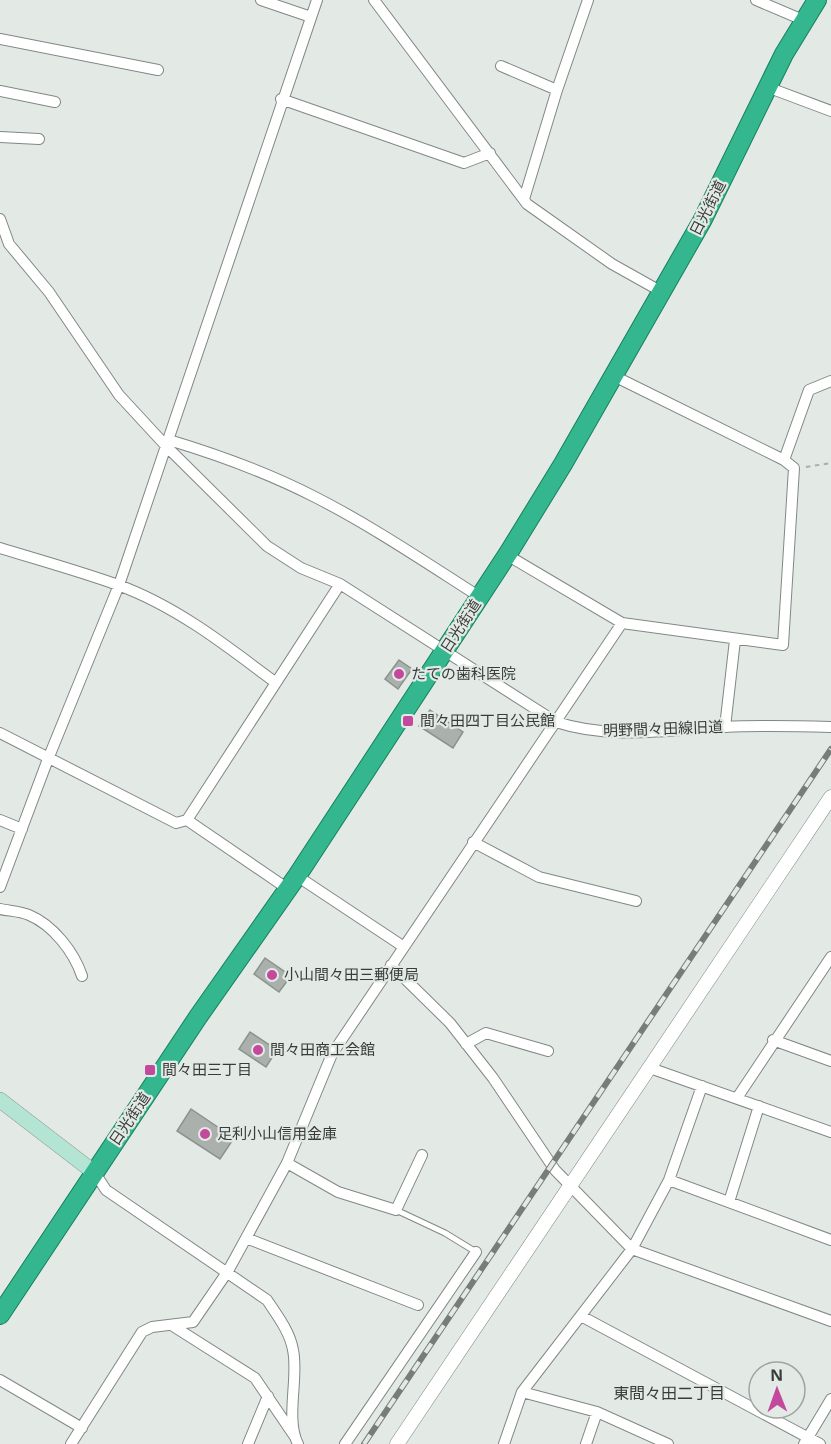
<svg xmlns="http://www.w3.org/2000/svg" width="831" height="1444" viewBox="0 0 831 1444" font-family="'Open Sans','Noto Sans JP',sans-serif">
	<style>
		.building { fill: #aab1ad; stroke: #8b928e; stroke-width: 1.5 }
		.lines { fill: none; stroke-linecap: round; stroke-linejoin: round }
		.service-casing { stroke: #818884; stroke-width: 7 }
		.minor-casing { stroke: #818884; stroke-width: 12 }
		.tertiary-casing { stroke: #818884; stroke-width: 15 }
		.secondary-casing { stroke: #818884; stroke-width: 16 }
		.trunk-casing { stroke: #15805e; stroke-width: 20 }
		.path { stroke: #a9afab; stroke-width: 2; stroke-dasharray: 4.5 4.5; stroke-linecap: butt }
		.service { stroke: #fff; stroke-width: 5 }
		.minor { stroke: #fff; stroke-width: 10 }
		.tertiary { stroke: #fff; stroke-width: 14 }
		.secondary { stroke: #b3e4d4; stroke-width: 15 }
		.trunk { stroke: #34b78e; stroke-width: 18 }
		.rail-casing { stroke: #797d7a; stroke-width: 6 }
		.rail { stroke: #e3eae6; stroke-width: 4; stroke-dasharray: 11; stroke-linecap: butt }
		.poi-dot { fill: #c3499d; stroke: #e3eae6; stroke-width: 2 }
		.labels { text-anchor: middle; stroke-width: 4.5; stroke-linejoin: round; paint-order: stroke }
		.street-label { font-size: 15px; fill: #393c3a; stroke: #e3eae6 }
		.poi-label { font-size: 15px; fill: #393c3a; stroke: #e3eae6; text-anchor: start }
		.neighbourhood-label { font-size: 16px; fill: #393c3a; stroke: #e3eae6 }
	</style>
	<rect width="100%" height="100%" fill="#e3eae6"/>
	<path class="building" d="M 399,660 L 412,669 L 398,689 L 385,679 Z
		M 430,710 L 463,732 L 453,748 L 419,726 Z
		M 265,958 L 291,976 L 279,992 L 254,974 Z
		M 250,1032 L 277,1050 L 266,1067 L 239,1049 Z
		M 191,1109 L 234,1138 L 220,1159 L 177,1131 Z"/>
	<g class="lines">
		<defs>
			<path id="service" d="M 396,1210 L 445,1233 L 476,1252"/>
			<path id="minor" d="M 261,0 L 311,17
				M 374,0 L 527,204 L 612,264 L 662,292
				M 756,0 L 803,20
				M 0,39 L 158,70
				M 501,66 L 557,90 L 588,0
				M 767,87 L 831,111
				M 0,91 L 55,102
				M 281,99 L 464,163 L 490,153
				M 0,137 L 39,139
				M 524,199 L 557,90
				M 0,219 L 9,244 L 49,292 L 119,395 L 167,447 L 267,546 L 301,568 L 340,584 L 556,722 C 611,740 669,730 725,727 C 760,725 796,726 831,727
				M 169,440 C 219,455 268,473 315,497 C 372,526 425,562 480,597
				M 784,460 L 809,390 L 831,381
				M 0,548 C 39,560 79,571 118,585 C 176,606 227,646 276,683
				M 507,555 L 622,623
				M 725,727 L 735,640
				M 0,733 L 176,823 L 187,820
				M 0,820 L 22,829
				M 473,842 L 539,877 L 636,901
				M 297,876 L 404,947
				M 0,887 L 48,759 L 119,585 L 317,0
				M 288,889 L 187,820 L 340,584
				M 0,909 C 9,911 20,911 29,915 C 53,925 74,952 82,976
				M 391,965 L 450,1023 L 493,1078 L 555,1170 L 632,1249 L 831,1321
				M 773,1040 L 831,1061
				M 466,1044 L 486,1033 L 548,1051
				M 650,1068 L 831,1132
				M 737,1098 L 831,957
				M 287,1163 L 338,1192 L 396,1210 L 422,1155
				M 95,1173 L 106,1190 L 267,1300 C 277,1315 290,1332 293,1350 C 299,1377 285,1419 298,1444
				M 669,1180 L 831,1240
				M 729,1202 L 759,1106
				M 246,1238 L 418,1305
				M 581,1316 L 820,1444
				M 173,1326 L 255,1378 L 295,1437
				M 0,1380 L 82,1428
				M 71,1444 L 142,1332 L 152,1327 L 193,1322 L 228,1271 L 287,1163 L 332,1054 L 622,623 L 783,645 L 794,468 L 784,460 L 614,376
				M 248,1444 L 268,1396
				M 345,1444 L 476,1252
				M 504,1444 L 522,1392
				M 586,1444 L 597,1412
				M 668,1444 L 597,1412 L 522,1392 L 632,1249 L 669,1180 L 702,1086
				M 804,1444 L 831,1399"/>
			<path id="tertiary" d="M 397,1444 L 831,797"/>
			<path id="secondary" d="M 0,1100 L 95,1173"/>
			<path id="trunk" d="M 0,1315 L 198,1017 L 297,876 L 509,552 L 563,464 L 702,221 L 784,54 L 817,0"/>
		</defs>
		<use href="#service" class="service-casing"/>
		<use href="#minor" class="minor-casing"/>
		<use href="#tertiary" class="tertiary-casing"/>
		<use href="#secondary" class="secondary-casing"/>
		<use href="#trunk" class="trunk-casing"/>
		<path class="path" d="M 806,467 L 831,463"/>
		<use href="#service" class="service"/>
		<use href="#minor" class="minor"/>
		<use href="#tertiary" class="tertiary"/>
		<use href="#secondary" class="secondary"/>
		<use href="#trunk" class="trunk"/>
		<defs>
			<path id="rail" d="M 364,1444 L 831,749"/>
		</defs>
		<use href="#rail" class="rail-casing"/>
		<use href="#rail" class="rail"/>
	</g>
	<g class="poi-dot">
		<circle cx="399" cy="674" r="6"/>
		<rect x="402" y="715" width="12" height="12" rx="3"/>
		<circle cx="272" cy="975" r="6"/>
		<circle cx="258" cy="1050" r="6"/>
		<rect x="144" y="1064" width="12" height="12" rx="3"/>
		<circle cx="205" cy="1134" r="6"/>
	</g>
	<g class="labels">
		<g class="street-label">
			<text transform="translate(708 208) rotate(-63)" y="5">日光街道</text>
			<text transform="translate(461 626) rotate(-57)" y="5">日光街道</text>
			<text transform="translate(663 729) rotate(-2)" y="5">明野間々田線旧道</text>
			<text transform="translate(130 1119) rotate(-56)" y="5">日光街道</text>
		</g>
		<g class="poi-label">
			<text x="411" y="679">たての歯科医院</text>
			<text x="420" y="726">間々田四丁目公民館</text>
			<text x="284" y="980">小山間々田三郵便局</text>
			<text x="270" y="1055">間々田商工会館</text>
			<text x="162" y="1075">間々田三丁目</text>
			<text x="217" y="1139">足利小山信用金庫</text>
		</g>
		<g class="neighbourhood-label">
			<text x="669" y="1399">東間々田二丁目</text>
		</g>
	</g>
	<g transform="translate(777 1390) rotate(359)"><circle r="28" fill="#e3eae6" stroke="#9fa4a1" stroke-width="1.5"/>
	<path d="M0-4.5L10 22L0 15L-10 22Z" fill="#c3499d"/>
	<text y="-9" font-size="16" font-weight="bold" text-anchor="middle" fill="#393c3a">N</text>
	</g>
</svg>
